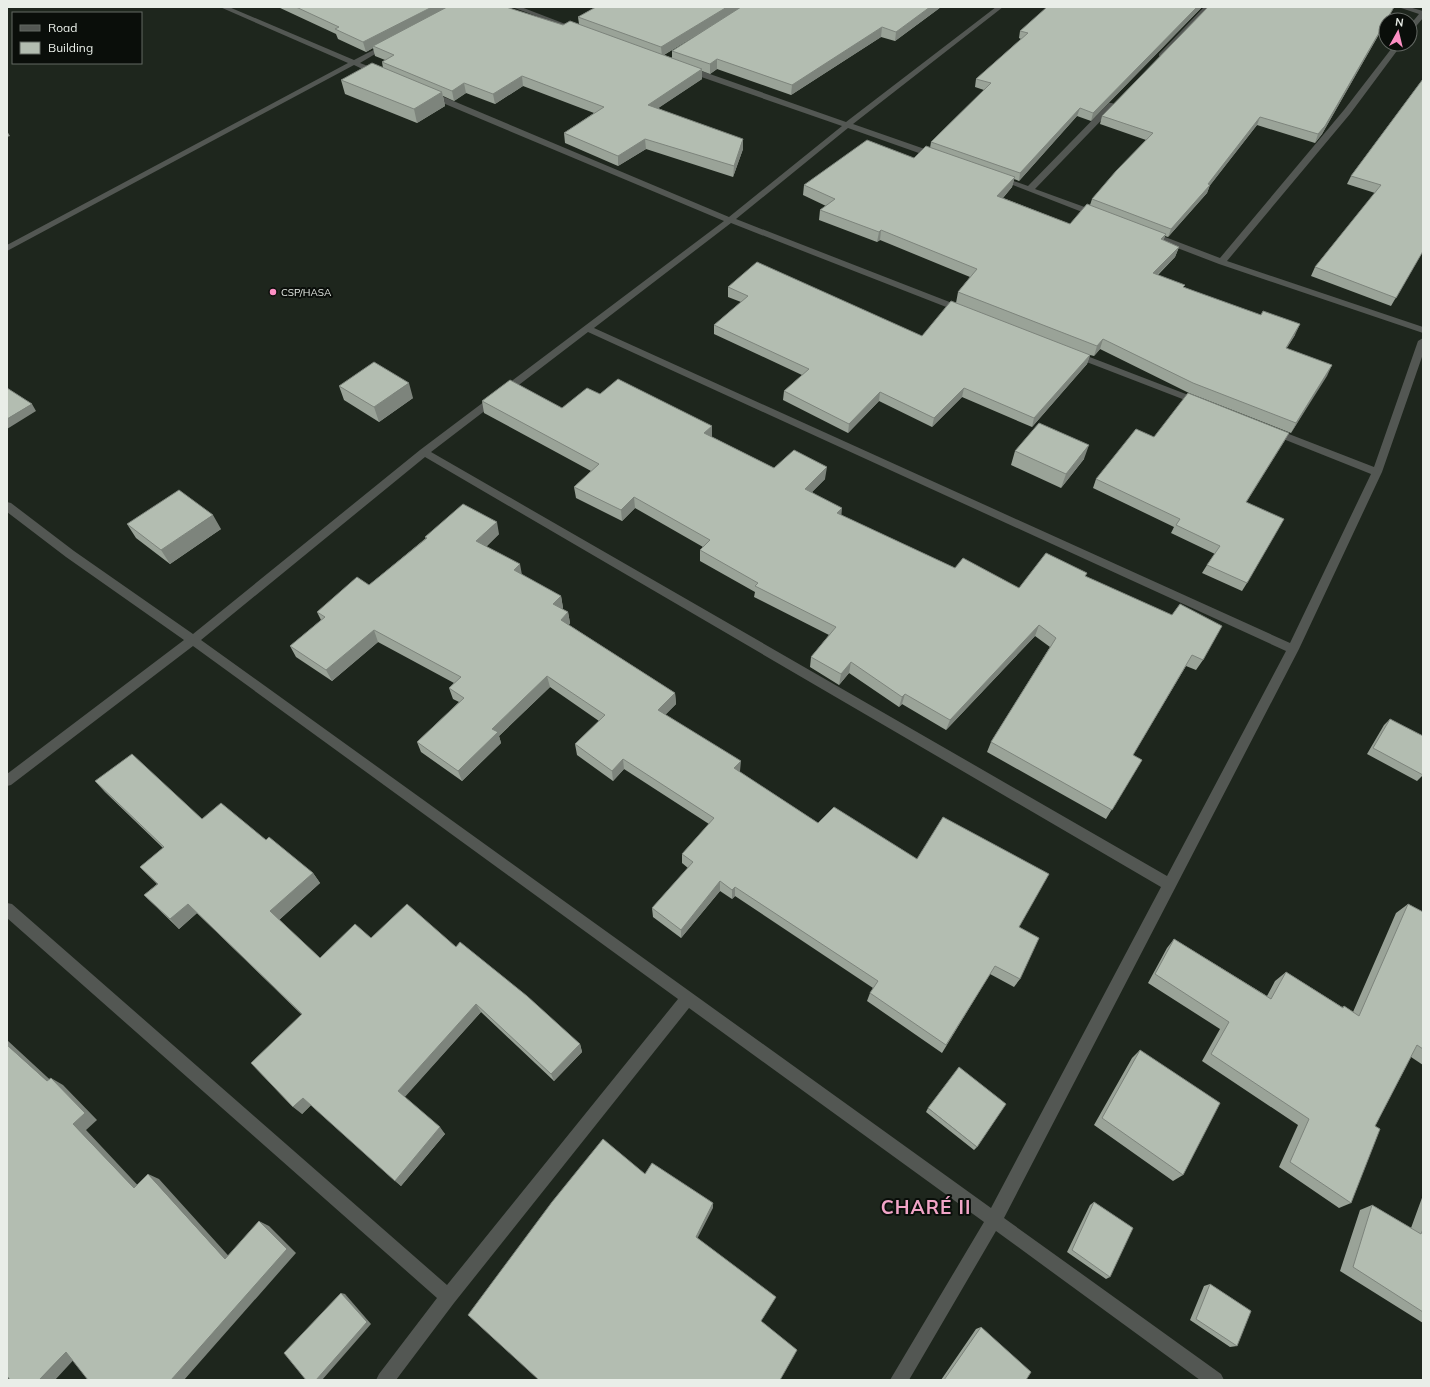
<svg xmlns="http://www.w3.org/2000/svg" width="1430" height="1387" viewBox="0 0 1430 1387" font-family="Mulish,sans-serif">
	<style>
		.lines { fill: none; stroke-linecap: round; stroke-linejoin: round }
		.street { fill: #535753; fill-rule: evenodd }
		.wall { fill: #9aa398; fill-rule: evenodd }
		.shaded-wall { fill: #7d847c }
		.building { fill: #b3bdb1; stroke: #7d847c }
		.poi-dot { fill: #fc8fc3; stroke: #0a0e0a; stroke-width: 1.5 }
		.labels { text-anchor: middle; stroke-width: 4; stroke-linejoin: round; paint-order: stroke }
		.far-poi-label { font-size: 10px; fill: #e9eee8; stroke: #0a0e0a; text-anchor: start }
		.near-district-label { font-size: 19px; font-weight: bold; letter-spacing: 1px; fill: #f1a4c7; stroke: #0a0e0a }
	</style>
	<rect width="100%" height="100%" fill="#1e261d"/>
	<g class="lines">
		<path class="street" d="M 220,7 L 229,7 L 354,60 L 387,43 L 392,44 L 360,63 L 381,71 L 381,75 L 375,75 L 354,65 L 7,251 L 7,245 L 348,63 Z
			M 512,7 L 521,7 L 581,30 L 576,31 Z
			M 996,7 L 1003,7 L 853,124 L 939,154 L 939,158 L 933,158 L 848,128 L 736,219 L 965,308 L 967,310 L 965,312 L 959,312 L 731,223 L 594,328 L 1290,643 L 1371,474 L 1268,433 L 1267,431 L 1272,428 L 1276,429 L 1374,467 L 1418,341 L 1423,338 L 1423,354 L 1382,472 L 1299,649 L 1004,1218 L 1221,1374 L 1224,1380 L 1200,1380 L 996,1231 L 909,1380 L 890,1380 L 984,1222 L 689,1008 L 454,1303 L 396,1380 L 376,1380 L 379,1374 L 437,1298 L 7,918 L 7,903 L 12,904 L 447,1285 L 678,999 L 193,646 L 11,785 L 7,786 L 7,774 L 184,640 L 66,557 L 7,512 L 7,502 L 11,503 L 74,551 L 193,634 L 420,450 L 724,221 L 426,96 L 426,92 L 432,92 L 729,217 L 842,126 L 684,71 L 684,67 L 690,67 L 846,122 ZM 588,332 L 1286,651 L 1167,876 L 431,452 ZM 425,457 L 1161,887 L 991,1208 L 201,640 Z
			M 1204,7 L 1211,7 L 1163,56 L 1159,56 L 1159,54 Z
			M 1398,7 L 1409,7 L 1423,11 L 1423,18 L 1412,31 L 1410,32 L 1410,25 L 1419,14 Z
			M 1395,44 L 1402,44 L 1350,114 L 1227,261 L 1423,327 L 1423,333 L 1219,264 L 1146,236 L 1145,234 L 1146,232 L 1152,232 L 1220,258 L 1344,110 Z
			M 1109,103 L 1112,103 L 1116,105 L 1035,189 L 1101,213 L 1102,215 L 1101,217 L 1095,217 L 995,178 L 999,176 L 1028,186 Z
			M 1074,351 L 1204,401 L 1206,403 L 1201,406 L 1198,405 L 1071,356 L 1069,354 L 1071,352 Z"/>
	</g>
	<path class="wall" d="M 278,7 L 506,7 L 563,25 L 579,24 L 578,17 L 596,7 L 941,7 L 895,41 L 881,37 L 791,95 L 717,69 L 710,74 L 702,71 L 702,79 L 658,108 L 743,149 L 733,177 L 646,149 L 618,166 L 565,143 L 564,133 L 594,113 L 523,86 L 495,104 L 466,93 L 454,101 L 443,96 L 445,106 L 417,123 L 345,94 L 341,80 L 383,68 L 382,62 L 385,60 L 375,56 L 373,48 L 366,52 L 338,39 L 336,34 ZM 713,25 L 672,51 L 672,58 L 664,55 Z
		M 1202,7 L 1091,121 L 1077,116 L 1019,181 L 1014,179 L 1012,187 L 1003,198 L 1070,224 L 1090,205 L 1092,199 L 1146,140 L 1100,124 L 1102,116 L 1394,7 L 1387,20 L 1386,20 L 1386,22 L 1322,134 L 1315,143 L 1257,125 L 1210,185 L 1207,193 L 1168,237 L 1165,236 L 1163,240 L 1179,247 L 1175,257 L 1158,275 L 1184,287 L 1295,335 L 1286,349 L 1332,365 L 1291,433 L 1189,393 L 1100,349 L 1094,356 L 1090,355 L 1087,364 L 1032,427 L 962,397 L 932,427 L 879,401 L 848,433 L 783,400 L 784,391 L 802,375 L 714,334 L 714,325 L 741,302 L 728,297 L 728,287 L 922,336 L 956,303 L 958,292 L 970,277 L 880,240 L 877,242 L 819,220 L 820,210 L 826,206 L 803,195 L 804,185 L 914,158 L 930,148 L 931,142 L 984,90 L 975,87 L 976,79 L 1021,39 L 1019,38 L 1020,31 Z
		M 1423,79 L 1423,251 L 1391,306 L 1311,276 L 1315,267 L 1375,193 L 1347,184 L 1351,176 Z
		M 339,386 L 413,398 L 379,422 L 344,400 Z
		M 600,394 L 712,426 L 712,437 L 774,468 L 825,479 L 812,492 L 841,515 L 955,568 L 1019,588 L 1087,573 L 1085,577 L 1203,660 L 1196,670 L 1186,666 L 1133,755 L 1142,760 L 1106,819 L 987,752 L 991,742 L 1050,647 L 1035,636 L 946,730 L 902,704 L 899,707 L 849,673 L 839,685 L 810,667 L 811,657 L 829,635 L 754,597 L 755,592 L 700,561 L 700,550 L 703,547 L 635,508 L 622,521 L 576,498 L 574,487 L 591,471 L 484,413 L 482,401 L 562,408 Z
		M 1289,433 L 1246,502 L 1247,583 L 1242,591 L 1202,573 L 1207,565 L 1215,554 L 1171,533 L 1174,527 L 1093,488 L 1096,479 L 1154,437 Z
		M 1015,451 L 1084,459 L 1061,488 L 1011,465 Z
		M 127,524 L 221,529 L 170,564 L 136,538 Z
		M 499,534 L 486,547 L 522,575 L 561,596 L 563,608 L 562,609 L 568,612 L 570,623 L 569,625 L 675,693 L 676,704 L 665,715 L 740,771 L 740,772 L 818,823 L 1019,927 L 1020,979 L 1014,987 L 990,974 L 942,1053 L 867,1001 L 870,993 L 873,988 L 735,896 L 732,899 L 720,891 L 681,938 L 653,917 L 652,908 L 688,868 L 682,863 L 682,854 L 709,824 L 624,769 L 613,781 L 577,755 L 575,744 L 599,721 L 550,687 L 499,736 L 501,743 L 462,781 L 421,752 L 417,742 L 459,702 L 453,699 L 449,688 L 454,683 L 378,642 L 332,681 L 296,657 L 290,646 L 321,620 L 317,612 L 369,585 L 426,538 L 425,537 Z
		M 1390,719 L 1423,775 L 1417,781 L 1367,754 L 1384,725 Z
		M 95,781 L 202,819 L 266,840 L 313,873 L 320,883 L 279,920 L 320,958 L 371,938 L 456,947 L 580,1044 L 582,1052 L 554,1081 L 481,1012 L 404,1097 L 445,1134 L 401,1186 L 311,1105 L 302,1114 L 301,1014 L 197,913 L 179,929 L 144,895 L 157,884 L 140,867 L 163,848 L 105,792 Z
		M 1408,904 L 1423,912 L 1423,1065 L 1411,1057 L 1375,1126 L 1351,1203 L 1339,1208 L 1279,1167 L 1298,1125 L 1202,1061 L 1220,1029 L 1148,983 L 1167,948 L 1174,939 L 1267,996 L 1275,981 L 1286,972 L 1342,1007 L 1344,1006 L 1353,1012 L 1396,913 Z
		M 1140,1050 L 1183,1175 L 1173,1181 L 1094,1125 L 1132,1058 Z
		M 928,1108 L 977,1147 L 974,1150 L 926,1112 Z
		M 1423,1195 L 1423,1323 L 1340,1271 L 1360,1210 L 1372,1205 L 1411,1228 Z
		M 1094,1202 L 1110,1277 L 1106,1279 L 1067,1252 L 1090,1205 Z
		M 1210,1284 L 1237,1346 L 1230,1347 L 1190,1320 L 1204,1286 Z
		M 981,1327 L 1026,1380 L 941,1380 L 976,1329 Z"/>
	<path class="shaded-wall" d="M 432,7 L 453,7 L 373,46 L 373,48 L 366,52 L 363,42 Z
		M 727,7 L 742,7 L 662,56 L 661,47 Z
		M 930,7 L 941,7 L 895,41 L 896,32 Z
		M 1197,7 L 1202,7 L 1091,121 L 1093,113 Z
		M 1394,7 L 1387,20 L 1386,20 Z
		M 1386,20 L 1386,22 L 1322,134 L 1315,143 L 1318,134 Z
		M 882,27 L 881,37 L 791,95 L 792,85 Z
		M 717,59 L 717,69 L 710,74 L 710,64 Z
		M 702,69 L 702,79 L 648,115 L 648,105 Z
		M 522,76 L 523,86 L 495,104 L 493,94 Z
		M 464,83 L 466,93 L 454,101 L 452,91 Z
		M 442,92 L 445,106 L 417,123 L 414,109 Z
		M 1080,108 L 1077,116 L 1019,181 L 1020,173 Z
		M 1260,117 L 1257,125 L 1208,188 L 1210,185 L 1207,193 L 1168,237 L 1171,229 L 1208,184 Z
		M 7,131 L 10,136 L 7,137 Z
		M 645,139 L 646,149 L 618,166 L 618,156 Z
		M 743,139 L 743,149 L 733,177 L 734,166 Z
		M 1015,177 L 1012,187 L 995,207 L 997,196 Z
		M 881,230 L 880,240 L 877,242 L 879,232 Z
		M 1166,234 L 1162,244 L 1161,239 Z
		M 1179,247 L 1175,257 L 1149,283 L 1153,273 Z
		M 1300,324 L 1295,335 L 1280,359 L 1286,348 Z
		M 1103,339 L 1100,349 L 1094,356 L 1097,346 Z
		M 1090,355 L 1087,364 L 1032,427 L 1034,418 Z
		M 1332,365 L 1327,376 L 1291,433 L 1296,423 Z
		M 409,383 L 413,398 L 379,422 L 374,407 Z
		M 964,388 L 962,397 L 932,427 L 934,418 Z
		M 880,392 L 879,401 L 848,433 L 849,424 Z
		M 32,404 L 36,411 L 7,429 L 7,419 Z
		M 712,426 L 712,438 L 704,433 Z
		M 1289,433 L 1284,442 L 1241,511 L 1246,502 Z
		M 1089,445 L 1084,459 L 1061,488 L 1066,474 Z
		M 827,467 L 825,479 L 804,500 L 805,489 Z
		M 634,497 L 635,508 L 622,521 L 621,510 Z
		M 842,508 L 841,520 L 837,513 Z
		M 213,515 L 221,529 L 170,564 L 161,550 Z
		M 497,522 L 499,534 L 479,553 L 476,541 Z
		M 520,564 L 522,575 L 514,570 Z
		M 561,596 L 563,608 L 556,615 L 553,604 Z
		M 568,612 L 570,623 L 563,631 L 561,620 Z
		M 1039,625 L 1035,636 L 946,730 L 950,720 Z
		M 374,630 L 378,642 L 332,681 L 326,670 Z
		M 851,662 L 849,673 L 839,685 L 841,674 Z
		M 547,676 L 550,687 L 499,736 L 501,743 L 462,781 L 458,771 L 492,729 Z
		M 675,693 L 676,704 L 659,721 L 658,710 Z
		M 905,694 L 902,704 L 899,707 L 902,697 Z
		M 623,759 L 624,769 L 613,781 L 612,771 Z
		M 741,761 L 740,771 L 734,779 L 734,768 Z
		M 313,873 L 320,883 L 278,921 L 270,911 Z
		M 720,881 L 720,891 L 681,938 L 681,930 Z
		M 735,887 L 735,896 L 732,899 L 732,890 Z
		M 188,904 L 197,913 L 179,929 L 170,919 Z
		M 476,1004 L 481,1012 L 404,1098 L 398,1091 Z
		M 7,1040 L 59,1088 L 47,1081 L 7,1045 Z
		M 580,1044 L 582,1052 L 554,1081 L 551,1074 Z
		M 51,1078 L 63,1085 L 97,1120 L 86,1130 L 145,1193 L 134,1188 L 73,1124 Z
		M 303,1098 L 311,1105 L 302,1114 L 293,1107 Z
		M 440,1127 L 445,1134 L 401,1186 L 395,1181 Z
		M 148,1174 L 159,1179 L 235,1263 L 225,1259 Z
		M 713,1203 L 713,1208 L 696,1241 L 696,1237 Z
		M 259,1221 L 269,1226 L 296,1253 L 184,1380 L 171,1380 Z
		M 341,1293 L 345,1294 L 371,1324 L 322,1380 L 316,1380 Z
		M 66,1352 L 79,1354 L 55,1380 L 39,1380 Z"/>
	<path class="building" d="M 296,7 L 432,7 L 363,42 L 335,29 L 339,27 Z
		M 447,7 L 506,7 L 563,25 L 570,21 L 702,69 L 648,105 L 743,139 L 734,166 L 645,139 L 618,156 L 564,133 L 604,107 L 522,76 L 493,94 L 464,83 L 452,91 L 382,62 L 394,55 L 373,46 Z
		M 596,7 L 727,7 L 661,47 L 578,17 Z
		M 741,7 L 930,7 L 896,32 L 882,27 L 792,85 L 717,59 L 710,64 L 672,51 Z
		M 1047,7 L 1197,7 L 1093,113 L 1080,108 L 1020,173 L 931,142 L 991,83 L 976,79 L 1028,33 L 1020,31 Z
		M 1208,7 L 1394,7 L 1325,126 L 1318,134 L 1260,117 L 1208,184 L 1210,185 L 1171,229 L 1092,199 L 1116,171 L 1153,133 L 1102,116 Z
		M 372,63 L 442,92 L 414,109 L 341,80 Z
		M 1423,79 L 1423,251 L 1396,298 L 1315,267 L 1381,185 L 1351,176 Z
		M 867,140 L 914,158 L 926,146 L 1015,177 L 997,196 L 1070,224 L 1087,204 L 1166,234 L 1161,239 L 1179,247 L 1153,273 L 1185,285 L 1183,287 L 1261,315 L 1263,311 L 1300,324 L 1286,348 L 1332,365 L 1296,423 L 1193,383 L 1103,339 L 1097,346 L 958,292 L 977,269 L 881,230 L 879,232 L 820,210 L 835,199 L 804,185 Z
		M 757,262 L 922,336 L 951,301 L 1090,355 L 1034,418 L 964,388 L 934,418 L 880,392 L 849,424 L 784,391 L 809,369 L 714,325 L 748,296 L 728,287 Z
		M 374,362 L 409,383 L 374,407 L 339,386 Z
		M 618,379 L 712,426 L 704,433 L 774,468 L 794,450 L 827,467 L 805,489 L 842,508 L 837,513 L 955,568 L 963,558 L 1019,588 L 1046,553 L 1087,573 L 1085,576 L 1172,615 L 1180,604 L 1222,626 L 1203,660 L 1192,655 L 1133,755 L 1142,760 L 1112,810 L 991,742 L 1056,638 L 1039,625 L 950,720 L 905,694 L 902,697 L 851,662 L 841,674 L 811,657 L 836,627 L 755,586 L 758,583 L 700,550 L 710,540 L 634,497 L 621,510 L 574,487 L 599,464 L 482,401 L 510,380 L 562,408 L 587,388 L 600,394 Z
		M 7,388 L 32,404 L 7,419 Z
		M 1188,393 L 1289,433 L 1246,502 L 1284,519 L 1247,583 L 1207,565 L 1220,546 L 1176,525 L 1180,519 L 1096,479 L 1136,429 L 1154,437 Z
		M 1039,423 L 1089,445 L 1066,474 L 1015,451 Z
		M 179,490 L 213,515 L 161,550 L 127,524 Z
		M 463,504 L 497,522 L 476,541 L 520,564 L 514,570 L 561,596 L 553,604 L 568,612 L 561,620 L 675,693 L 658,710 L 741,761 L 734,768 L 818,823 L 834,807 L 917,859 L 943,817 L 1049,874 L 1019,927 L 1039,938 L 1020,979 L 995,966 L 946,1045 L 870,993 L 878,981 L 735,887 L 732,890 L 720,881 L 681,930 L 652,908 L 693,862 L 682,854 L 714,818 L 623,759 L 612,771 L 575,744 L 605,715 L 547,676 L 492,729 L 498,732 L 458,771 L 417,742 L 464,698 L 449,688 L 461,677 L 374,630 L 326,670 L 290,646 L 325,617 L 317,612 L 357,577 L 369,585 L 427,538 L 425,537 Z
		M 1390,719 L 1423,736 L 1423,775 L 1373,748 Z
		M 132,754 L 202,819 L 221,803 L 266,840 L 269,837 L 313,873 L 270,911 L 320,958 L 355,924 L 371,938 L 407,904 L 456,947 L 460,942 L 527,996 L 580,1044 L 551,1074 L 476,1004 L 398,1091 L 440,1127 L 395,1181 L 303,1098 L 293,1107 L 251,1063 L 302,1014 L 188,904 L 170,919 L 144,895 L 158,884 L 140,867 L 164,847 L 95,781 Z
		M 1408,904 L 1423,912 L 1423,1049 L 1417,1045 L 1375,1126 L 1380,1129 L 1351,1203 L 1290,1162 L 1309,1119 L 1211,1054 L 1229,1022 L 1155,974 L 1174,939 L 1271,999 L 1286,972 L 1343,1008 L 1344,1006 L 1359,1016 Z
		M 7,1045 L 47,1081 L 51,1078 L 85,1113 L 73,1124 L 134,1188 L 148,1174 L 225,1259 L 259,1221 L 287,1249 L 171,1380 L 88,1380 L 66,1352 L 39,1380 L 10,1380 L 7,1376 Z
		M 1140,1050 L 1220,1103 L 1183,1175 L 1102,1118 Z
		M 959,1067 L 1006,1104 L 977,1147 L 928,1108 Z
		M 603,1139 L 645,1174 L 652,1163 L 713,1203 L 696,1237 L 776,1297 L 761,1321 L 797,1350 L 780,1380 L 539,1380 L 468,1315 L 552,1202 Z
		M 1094,1202 L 1133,1228 L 1110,1277 L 1072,1250 Z
		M 1372,1205 L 1421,1234 L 1423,1229 L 1423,1312 L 1353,1267 Z
		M 1210,1284 L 1251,1311 L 1237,1346 L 1196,1319 Z
		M 341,1293 L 367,1322 L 316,1380 L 306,1380 L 284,1353 Z
		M 981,1327 L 1031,1372 L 1026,1380 L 944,1380 Z"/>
	<circle class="poi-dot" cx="273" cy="292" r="4"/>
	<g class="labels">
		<g class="far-poi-label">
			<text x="281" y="296">CSP/HASA</text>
		</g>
		<g class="near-district-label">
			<text x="926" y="1214">CHARÉ II</text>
		</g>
	</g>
	<rect width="1430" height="1387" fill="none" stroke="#e9eee8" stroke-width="16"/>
	<rect x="12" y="12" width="130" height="52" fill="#0a0e0a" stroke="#636863"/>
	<rect x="20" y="25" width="20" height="6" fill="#535753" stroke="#636863"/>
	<text x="48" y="32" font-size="12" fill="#e9eee8">Road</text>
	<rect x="20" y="42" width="20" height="12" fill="#b3bdb1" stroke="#636863"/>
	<text x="48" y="52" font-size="12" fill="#e9eee8">Building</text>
	<g transform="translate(1398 32) rotate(8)"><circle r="19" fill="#0a0e0a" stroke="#636863"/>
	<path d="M0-3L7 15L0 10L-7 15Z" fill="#fc8fc3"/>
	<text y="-6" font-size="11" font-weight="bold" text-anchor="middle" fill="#e9eee8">N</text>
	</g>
</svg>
